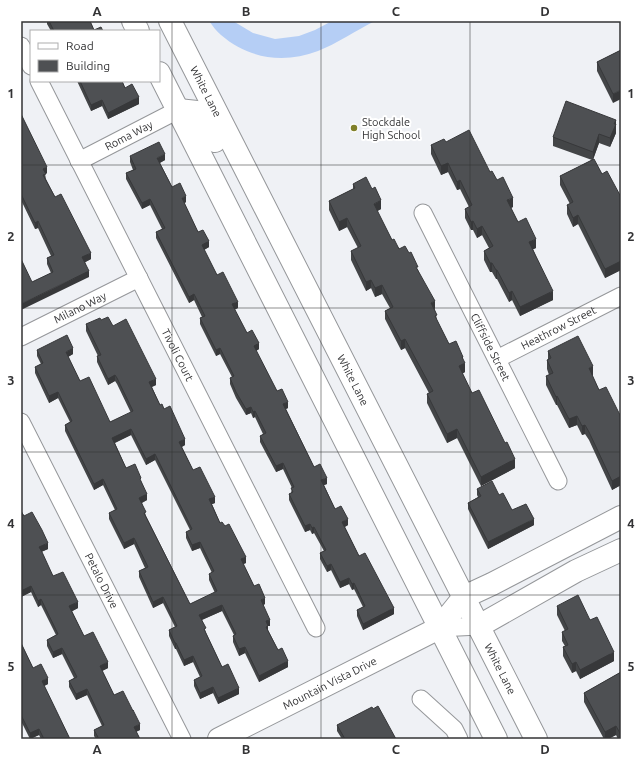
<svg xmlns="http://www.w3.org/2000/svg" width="642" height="760" viewBox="0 0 642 760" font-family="Ubuntu,sans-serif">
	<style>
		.pitch { fill: #b5cef5 }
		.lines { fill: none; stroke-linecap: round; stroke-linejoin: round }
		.street-casing { stroke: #95979a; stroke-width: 19 }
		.secondary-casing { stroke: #95979a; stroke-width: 24 }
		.street { stroke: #fff; stroke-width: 17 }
		.secondary { stroke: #fff; stroke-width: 22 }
		.wall { fill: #434547; fill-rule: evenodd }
		.shaded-wall { fill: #37383a }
		.building { fill: #4e5053; stroke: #37383a; fill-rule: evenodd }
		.grid { fill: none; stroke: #333335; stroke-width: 1; stroke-opacity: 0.55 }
		.poi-dot { fill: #808029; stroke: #fff; stroke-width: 1.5 }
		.labels { text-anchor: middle; stroke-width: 4; stroke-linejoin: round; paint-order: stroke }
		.street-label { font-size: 11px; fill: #333335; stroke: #fff }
		.poi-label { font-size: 11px; fill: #333335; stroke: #fff; text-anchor: start }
		.neatline { fill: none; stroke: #333335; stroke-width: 1.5 }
		.grid-label { font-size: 13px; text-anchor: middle; font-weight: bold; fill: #333335 }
	</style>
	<rect width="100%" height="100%" fill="#eff1f5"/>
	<path class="pitch" d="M 209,21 L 233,21 L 253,33 L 275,39 L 299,36 L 315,30 L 332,21 L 375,21 C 357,30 336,44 318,51 C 284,64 249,59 221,35 C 216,31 213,26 209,21 Z"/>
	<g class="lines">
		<defs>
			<g id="street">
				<path d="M 21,46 L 31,66"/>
				<path id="s1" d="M 39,81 L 316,628"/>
				<path id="s2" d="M 79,161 L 178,110"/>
				<path id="s3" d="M 423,213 L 558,481"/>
				<path id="s4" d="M 21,337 L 139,278"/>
				<path id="s5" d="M 497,359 L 621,296"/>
				<path id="s6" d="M 21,422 L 182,739"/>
				<path d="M 439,628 L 479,626"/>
				<path d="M 421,699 L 454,729 L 459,739"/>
			</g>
			<g id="secondary">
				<path d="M 133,21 L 138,31"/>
				<path id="s7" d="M 170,21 L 536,739"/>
				<path d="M 159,73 L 496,739"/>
				<path d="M 178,110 L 197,112 L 205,122 L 215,141"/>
				<path d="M 479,626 L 576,571 L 621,550"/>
				<path id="s8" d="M 219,739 L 439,628 L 464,597 L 492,584 L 621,517"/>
			</g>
		</defs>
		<use href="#street" class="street-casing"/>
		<use href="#secondary" class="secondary-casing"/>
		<use href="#street" class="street"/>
		<use href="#secondary" class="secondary"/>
	</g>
	<path class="wall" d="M 47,21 L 90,21 L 94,30 L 103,31 L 51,31 L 47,24 Z
		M 621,50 L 613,103 L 597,71 L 597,62 Z
		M 77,81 L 122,81 L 125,88 L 139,104 L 108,119 L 102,106 L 91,111 Z
		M 21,114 L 47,173 L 45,174 L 46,179 L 55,197 L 91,259 L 85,262 L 89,277 L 32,282 L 51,273 L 47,264 L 47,258 L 51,256 L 38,228 L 35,229 L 21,200 Z
		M 616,120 L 616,133 L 610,147 L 599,143 L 593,159 L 602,174 L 621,197 L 621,270 L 605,278 L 578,224 L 573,227 L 567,214 L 567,205 L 570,204 L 560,185 L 560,176 L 592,160 L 553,146 L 553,137 Z
		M 446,142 L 490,172 L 497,180 L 513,207 L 511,208 L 518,222 L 536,248 L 533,249 L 553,300 L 520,316 L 512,300 L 509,302 L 497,279 L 496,279 L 492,272 L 490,272 L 484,260 L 484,251 L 489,248 L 482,235 L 477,238 L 473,230 L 471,230 L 465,218 L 465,209 L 469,207 L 460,189 L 457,190 L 448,172 L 441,175 L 431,154 L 431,145 Z
		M 130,156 L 165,160 L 160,163 L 172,187 L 186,202 L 184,203 L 198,232 L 209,247 L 204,250 L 217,275 L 238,308 L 234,309 L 247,333 L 259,349 L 256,351 L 277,391 L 288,408 L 286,409 L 314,467 L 327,484 L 324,485 L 335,509 L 348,525 L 345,527 L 359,556 L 394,614 L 363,630 L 357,616 L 357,610 L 363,607 L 354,589 L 352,590 L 349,584 L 340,588 L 331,570 L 327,572 L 320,559 L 320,553 L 324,551 L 314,533 L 312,534 L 310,530 L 305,532 L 289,500 L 289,494 L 291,493 L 292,488 L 283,469 L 276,472 L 260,442 L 260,436 L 263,434 L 255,417 L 253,418 L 251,413 L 246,415 L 236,398 L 230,384 L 230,378 L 232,377 L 220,354 L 216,356 L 200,324 L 200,318 L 202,317 L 194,300 L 189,303 L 156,238 L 156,232 L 162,229 L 150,205 L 142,209 L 126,179 L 126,173 L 133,170 L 130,162 Z
		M 353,184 L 381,209 L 377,211 L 392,240 L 418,270 L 435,310 L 437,320 L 449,344 L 463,361 L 465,372 L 462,374 L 472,393 L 515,468 L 481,486 L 457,438 L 447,443 L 427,403 L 427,394 L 429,393 L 405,348 L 401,350 L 385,319 L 385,311 L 390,308 L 382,294 L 375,297 L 371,288 L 366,291 L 351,260 L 351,251 L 358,248 L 347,227 L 339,231 L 329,210 L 329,201 L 353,189 Z
		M 101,320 L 113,326 L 156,385 L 152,387 L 160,405 L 164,409 L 185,445 L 182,447 L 193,470 L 215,503 L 212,504 L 220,523 L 246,563 L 243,564 L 254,586 L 265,604 L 263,605 L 270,626 L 268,626 L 268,630 L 278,650 L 288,667 L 259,682 L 245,653 L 239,656 L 233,642 L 233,636 L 234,635 L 222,611 L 202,620 L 206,633 L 222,667 L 239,694 L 218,704 L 213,693 L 200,699 L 194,686 L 194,680 L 200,677 L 193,662 L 184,666 L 176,649 L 175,649 L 169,636 L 169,630 L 175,627 L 163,603 L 153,608 L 139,577 L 139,571 L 145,568 L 134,544 L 124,549 L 109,519 L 109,513 L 115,510 L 103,485 L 94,490 L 65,431 L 65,425 L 70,422 L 58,398 L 49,403 L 35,373 L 35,367 L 41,364 L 37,356 L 37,350 L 73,354 L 68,357 L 80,381 L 110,422 L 131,413 L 117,384 L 115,381 L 108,385 L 97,362 L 97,356 L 98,356 L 86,331 L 86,324 ZM 131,435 L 146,465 L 155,460 L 190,530 L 186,532 L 186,538 L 192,551 L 200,548 L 212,573 L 209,574 L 209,580 L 215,593 L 190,604 L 146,516 L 142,503 L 147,500 L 141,481 L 126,468 L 115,443 Z
		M 548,351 L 593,375 L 592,375 L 599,390 L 621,417 L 621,485 L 612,490 L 589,440 L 585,434 L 582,435 L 577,425 L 569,428 L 557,405 L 556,405 L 546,385 L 546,376 L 549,375 L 547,369 L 547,360 L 548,360 Z
		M 477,489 L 499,495 L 512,510 L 534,525 L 488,549 L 468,509 L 468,503 L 478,497 L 477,495 Z
		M 21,511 L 24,516 L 48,549 L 41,552 L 53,576 L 78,608 L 72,611 L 84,636 L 108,668 L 102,671 L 114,695 L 140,730 L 136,731 L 140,739 L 96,739 L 94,736 L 94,730 L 102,726 L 87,695 L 76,700 L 69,687 L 69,681 L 74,678 L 62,654 L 53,658 L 47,646 L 47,640 L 56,635 L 41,605 L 38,607 L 31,592 L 21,597 Z
		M 557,606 L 590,620 L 614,661 L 580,679 L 576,671 L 572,673 L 563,656 L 563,647 L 565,646 L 562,641 L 562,632 L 565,631 L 557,615 Z
		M 21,643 L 33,668 L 48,684 L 44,686 L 70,739 L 41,739 L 39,735 L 30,739 L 21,721 Z
		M 621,672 L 621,739 L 618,739 L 616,735 L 608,739 L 604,739 L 584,702 L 584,693 Z
		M 373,709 L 396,739 L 342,739 L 337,731 L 337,725 Z"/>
	<path class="shaded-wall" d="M 621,90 L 621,99 L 613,103 L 613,94 Z
		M 139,97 L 139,104 L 108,119 L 108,113 Z
		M 102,100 L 102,106 L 91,111 L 91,105 Z
		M 616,120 L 616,133 L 610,147 L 610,138 Z
		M 599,134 L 599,143 L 593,160 L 593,152 Z
		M 165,154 L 165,160 L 157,164 L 157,158 Z
		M 448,163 L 448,172 L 441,175 L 441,166 Z
		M 47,167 L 47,173 L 43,175 L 43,169 Z
		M 460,180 L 460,189 L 457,190 L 457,182 Z
		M 186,196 L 186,202 L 182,205 L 182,198 Z
		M 513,198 L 513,207 L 507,209 L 507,200 Z
		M 150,199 L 150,205 L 142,209 L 142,203 Z
		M 381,200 L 381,209 L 374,213 L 374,204 Z
		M 578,215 L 578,224 L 573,227 L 573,218 Z
		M 347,218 L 347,227 L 339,231 L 339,222 Z
		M 38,221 L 38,228 L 35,229 L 35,223 Z
		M 473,221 L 473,230 L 471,230 L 471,222 Z
		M 482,226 L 482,235 L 477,238 L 477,229 Z
		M 536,239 L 536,248 L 529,251 L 529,242 Z
		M 209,241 L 209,247 L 202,251 L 202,245 Z
		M 91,253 L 91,259 L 82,264 L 82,257 Z
		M 621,261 L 621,270 L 605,278 L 605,269 Z
		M 490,263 L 492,263 L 492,272 L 490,272 Z
		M 496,270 L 497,270 L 497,279 L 496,279 Z
		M 89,271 L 89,277 L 21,310 L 21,304 Z
		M 371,280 L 371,288 L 366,291 L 366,282 Z
		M 382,285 L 382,294 L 375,297 L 375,288 Z
		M 512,291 L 512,300 L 509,302 L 509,293 Z
		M 553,291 L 553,300 L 520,316 L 520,307 Z
		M 194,294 L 194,300 L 189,303 L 189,297 Z
		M 435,301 L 435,310 L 431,303 Z
		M 238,302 L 238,308 L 232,311 L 232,304 Z
		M 405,339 L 405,348 L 401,350 L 401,341 Z
		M 259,343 L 259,349 L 254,352 L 254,346 Z
		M 73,348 L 73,354 L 66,358 L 66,352 Z
		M 220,348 L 220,354 L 216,356 L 216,350 Z
		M 462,357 L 463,357 L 463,364 L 465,363 L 465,372 L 459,375 L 459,366 Z
		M 593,366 L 593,375 L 589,377 L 589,368 Z
		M 115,375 L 115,381 L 108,385 L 108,379 Z
		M 156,379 L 156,385 L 149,388 L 149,382 Z
		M 58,392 L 58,398 L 49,403 L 49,396 Z
		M 557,396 L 557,405 L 556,405 L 556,397 Z
		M 288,402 L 288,408 L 283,410 L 283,404 Z
		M 251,407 L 251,413 L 246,415 L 246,409 Z
		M 255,411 L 255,417 L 253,418 L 253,412 Z
		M 577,416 L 577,425 L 569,428 L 569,419 Z
		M 585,425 L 585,434 L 582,435 L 582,426 Z
		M 131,429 L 131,435 L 112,444 L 112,438 Z
		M 457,429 L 457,438 L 447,443 L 447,434 Z
		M 185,439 L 185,445 L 179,448 L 179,442 Z
		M 155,454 L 155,460 L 146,465 L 146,459 Z
		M 515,459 L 515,468 L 481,486 L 481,477 Z
		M 283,463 L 283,469 L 276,472 L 276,466 Z
		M 621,476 L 621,485 L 612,490 L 612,481 Z
		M 327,478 L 327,484 L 321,486 L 321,480 Z
		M 103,479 L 103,485 L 94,490 L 94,484 Z
		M 147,494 L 147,500 L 139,504 L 139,498 Z
		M 215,497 L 215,503 L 209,505 L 209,499 Z
		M 348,519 L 348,525 L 342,528 L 342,522 Z
		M 534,519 L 534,525 L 488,549 L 488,542 Z
		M 310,524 L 310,530 L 305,532 L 305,526 Z
		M 314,527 L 314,533 L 312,534 L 312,528 Z
		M 134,538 L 134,544 L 124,549 L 124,543 Z
		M 200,542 L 200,548 L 192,551 L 192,545 Z
		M 48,543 L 48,549 L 39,553 L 39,547 Z
		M 246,557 L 246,563 L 241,565 L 241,559 Z
		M 331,564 L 331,570 L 327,572 L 327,566 Z
		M 349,578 L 349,584 L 340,588 L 340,582 Z
		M 354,583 L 354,589 L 352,590 L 352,584 Z
		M 31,586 L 31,592 L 21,597 L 21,591 Z
		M 163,597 L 163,603 L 153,608 L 153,602 Z
		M 265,598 L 265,604 L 261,606 L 261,600 Z
		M 41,599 L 41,605 L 38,607 L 38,601 Z
		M 78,602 L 78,608 L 69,613 L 69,606 Z
		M 222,605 L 222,611 L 199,621 L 199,615 Z
		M 394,608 L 394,614 L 363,630 L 363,624 Z
		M 270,620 L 270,626 L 268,626 L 268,632 L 266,633 L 266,621 Z
		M 175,643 L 176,643 L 176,649 L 175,649 Z
		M 245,647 L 245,653 L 239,656 L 239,649 Z
		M 62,648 L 62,654 L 53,658 L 53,652 Z
		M 614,652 L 614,661 L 580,679 L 580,670 Z
		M 193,656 L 193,662 L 184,666 L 184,660 Z
		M 288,661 L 288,667 L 259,682 L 259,676 Z
		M 108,662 L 108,668 L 100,672 L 100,666 Z
		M 576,662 L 576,671 L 572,673 L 572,664 Z
		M 48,678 L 48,684 L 42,687 L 42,681 Z
		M 213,687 L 213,693 L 200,699 L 200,693 Z
		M 239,688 L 239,694 L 218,704 L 218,698 Z
		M 87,689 L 87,695 L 76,700 L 76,694 Z
		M 140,724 L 140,730 L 134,733 L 134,727 Z
		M 616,726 L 616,735 L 608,739 L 605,739 L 605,732 Z
		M 39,729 L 39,735 L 30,739 L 30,733 Z"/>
	<path class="building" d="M 49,21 L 90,21 L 94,30 L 101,27 L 103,31 L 54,31 Z
		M 621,50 L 621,90 L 613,94 L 597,62 Z
		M 80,81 L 122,81 L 125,88 L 132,84 L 139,97 L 108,113 L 102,100 L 91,105 Z
		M 566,101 L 616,120 L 614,124 L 616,124 L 610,138 L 599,134 L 593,152 L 553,137 Z
		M 21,114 L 47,167 L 43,169 L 46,174 L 43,175 L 55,197 L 61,194 L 91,253 L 82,257 L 89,271 L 21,304 L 21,259 L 32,282 L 53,272 L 47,258 L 54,255 L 38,221 L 35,223 L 21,194 Z
		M 469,130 L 490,172 L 492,171 L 497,180 L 503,177 L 513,198 L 507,200 L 518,222 L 526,218 L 536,239 L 529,242 L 553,291 L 520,307 L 512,291 L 509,293 L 497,270 L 496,270 L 492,263 L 490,263 L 484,251 L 493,246 L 482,226 L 477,229 L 473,221 L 471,222 L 465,209 L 472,205 L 460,180 L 457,182 L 448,163 L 441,166 L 431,145 L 444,139 L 446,142 Z
		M 159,142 L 165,154 L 157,158 L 172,187 L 180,183 L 186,196 L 182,198 L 198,232 L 203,230 L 209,241 L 202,245 L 217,275 L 223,272 L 238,302 L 232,304 L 247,333 L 252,330 L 259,343 L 254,346 L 277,391 L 282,389 L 288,402 L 283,404 L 314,467 L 320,464 L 327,478 L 321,480 L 335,509 L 341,506 L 348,519 L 342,522 L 359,556 L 365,553 L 394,608 L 363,624 L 357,610 L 365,606 L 354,583 L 352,584 L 349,578 L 340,582 L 331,564 L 327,566 L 320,553 L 326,550 L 314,527 L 312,528 L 310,524 L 305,526 L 289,494 L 293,492 L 291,488 L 294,487 L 283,463 L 276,466 L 260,436 L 266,433 L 255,411 L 253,412 L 251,407 L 246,409 L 236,392 L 230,378 L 234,376 L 220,348 L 216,350 L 200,318 L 205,316 L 194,294 L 189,297 L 156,232 L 165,228 L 150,199 L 142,203 L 126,173 L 136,169 L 130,156 Z
		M 594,159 L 602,174 L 607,171 L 621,197 L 621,261 L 605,269 L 578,215 L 573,218 L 567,205 L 573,202 L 560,176 Z
		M 366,177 L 372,189 L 375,187 L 381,200 L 374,204 L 392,240 L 394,239 L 399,249 L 405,246 L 409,253 L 411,252 L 418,267 L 416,267 L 435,301 L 431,303 L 437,315 L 435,316 L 449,344 L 456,341 L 463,357 L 462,357 L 465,363 L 459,366 L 472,393 L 479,390 L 505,443 L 507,442 L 515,459 L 481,477 L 457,429 L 447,434 L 427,394 L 433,391 L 405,339 L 401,341 L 385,311 L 393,307 L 382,285 L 375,288 L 371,280 L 366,282 L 351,251 L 361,246 L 347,218 L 339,222 L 329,201 L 355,188 L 353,184 Z
		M 108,317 L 113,326 L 126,319 L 156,379 L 149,382 L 160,405 L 162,404 L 164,409 L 170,406 L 185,439 L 179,442 L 193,470 L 200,467 L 215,497 L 209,499 L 220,523 L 222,522 L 225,526 L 229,524 L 246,557 L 241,559 L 254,586 L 259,584 L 265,598 L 261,600 L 270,620 L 266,621 L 268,626 L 266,627 L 278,650 L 282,648 L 288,661 L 259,676 L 245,647 L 239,649 L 233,636 L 236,634 L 222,605 L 199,615 L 206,628 L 204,629 L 222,667 L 228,664 L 239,688 L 218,698 L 213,687 L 200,693 L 194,680 L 202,676 L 193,656 L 184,660 L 176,643 L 175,643 L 169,630 L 177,626 L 163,597 L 153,602 L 139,571 L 148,567 L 134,538 L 124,543 L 109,513 L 117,509 L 103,479 L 94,484 L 65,425 L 72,421 L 58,392 L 49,396 L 35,367 L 43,363 L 37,350 L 67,335 L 73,348 L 66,352 L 80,381 L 89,377 L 110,422 L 133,411 L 117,378 L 115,375 L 108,379 L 97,356 L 101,355 L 86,324 L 100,318 L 101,320 ZM 131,429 L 146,459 L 155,454 L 192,529 L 186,532 L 192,545 L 200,542 L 214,571 L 209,574 L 217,591 L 190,604 L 144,513 L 146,512 L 139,498 L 147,494 L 140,479 L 141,478 L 135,464 L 126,468 L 112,438 Z
		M 578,336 L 593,366 L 589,368 L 599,390 L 606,387 L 621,417 L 621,476 L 612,481 L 589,432 L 585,425 L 582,426 L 577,416 L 569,419 L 557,396 L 556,397 L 546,376 L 553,373 L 547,360 L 551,358 L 548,351 Z
		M 492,481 L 499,495 L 503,493 L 512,510 L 526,504 L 534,519 L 488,542 L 468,503 L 481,496 L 477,489 Z
		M 21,511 L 24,516 L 32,512 L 42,530 L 48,543 L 39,547 L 42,552 L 53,576 L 63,572 L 78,602 L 69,606 L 84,636 L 93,632 L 108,662 L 100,666 L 114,695 L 123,691 L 133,711 L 133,710 L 140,724 L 134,727 L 140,739 L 99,739 L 94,730 L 104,725 L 87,689 L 76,694 L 69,681 L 77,677 L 62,648 L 53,652 L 47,640 L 58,634 L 41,599 L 38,601 L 31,586 L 21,591 Z
		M 578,595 L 590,620 L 597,617 L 614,652 L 580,670 L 576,662 L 572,664 L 563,647 L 568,645 L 562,632 L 568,629 L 557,606 Z
		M 21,643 L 33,668 L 41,664 L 48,678 L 42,681 L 70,739 L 44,739 L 39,729 L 30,733 L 21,715 Z
		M 621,672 L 621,735 L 616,726 L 605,732 L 584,693 Z
		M 378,706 L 396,739 L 345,739 L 337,725 L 372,707 L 373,709 Z"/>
	<path class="grid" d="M 172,21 L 172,739M 321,21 L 321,739M 470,21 L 470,739M 21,165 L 621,165M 21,308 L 621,308M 21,452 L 621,452M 21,595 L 621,595"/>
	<circle class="poi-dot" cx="354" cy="128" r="4"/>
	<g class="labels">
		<g class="street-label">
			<text dy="4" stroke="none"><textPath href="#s7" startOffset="79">White Lane</textPath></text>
			<text dy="4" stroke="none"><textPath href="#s2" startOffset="56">Roma Way</textPath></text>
			<text dy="4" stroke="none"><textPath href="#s4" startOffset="66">Milano Way</textPath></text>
			<text dy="4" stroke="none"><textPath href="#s5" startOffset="69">Heathrow Street</textPath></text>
			<text dy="4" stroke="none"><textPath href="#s3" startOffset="150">Cliffside Street</textPath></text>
			<text dy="4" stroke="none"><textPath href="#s1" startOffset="307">Tivoli Court</textPath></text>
			<text dy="4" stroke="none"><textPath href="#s7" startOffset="403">White Lane</textPath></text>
			<text dy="4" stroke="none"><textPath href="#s6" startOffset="178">Petalo Drive</textPath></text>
			<text dy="4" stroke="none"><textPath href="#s7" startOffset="727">White Lane</textPath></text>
			<text dy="4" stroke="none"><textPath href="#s8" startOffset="124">Mountain Vista Drive</textPath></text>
		</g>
		<g class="poi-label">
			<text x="362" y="126">Stockdale<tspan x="362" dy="13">High School</tspan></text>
		</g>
	</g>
	<rect width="642" height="760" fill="none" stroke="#ffffff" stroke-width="44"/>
	<rect x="30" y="30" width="130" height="52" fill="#ffffff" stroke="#adadae"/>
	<rect x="38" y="43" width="20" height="6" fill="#ffffff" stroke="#adadae"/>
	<text x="66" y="50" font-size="12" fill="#333335">Road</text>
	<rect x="38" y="60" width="20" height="12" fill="#4e5053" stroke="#adadae"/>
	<text x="66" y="70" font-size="12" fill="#333335">Building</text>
	<rect x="22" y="22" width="598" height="716" class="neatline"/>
	<g class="grid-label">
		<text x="97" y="16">A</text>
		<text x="246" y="16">B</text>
		<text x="396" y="16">C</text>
		<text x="545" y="16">D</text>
		<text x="11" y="98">1</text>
		<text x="631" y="98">1</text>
		<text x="11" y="241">2</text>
		<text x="631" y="241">2</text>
		<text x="11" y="385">3</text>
		<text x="631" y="385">3</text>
		<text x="11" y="528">4</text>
		<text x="631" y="528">4</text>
		<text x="11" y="671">5</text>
		<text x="631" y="671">5</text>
		<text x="97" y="754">A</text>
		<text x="246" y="754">B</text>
		<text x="396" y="754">C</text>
		<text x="545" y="754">D</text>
	</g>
</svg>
